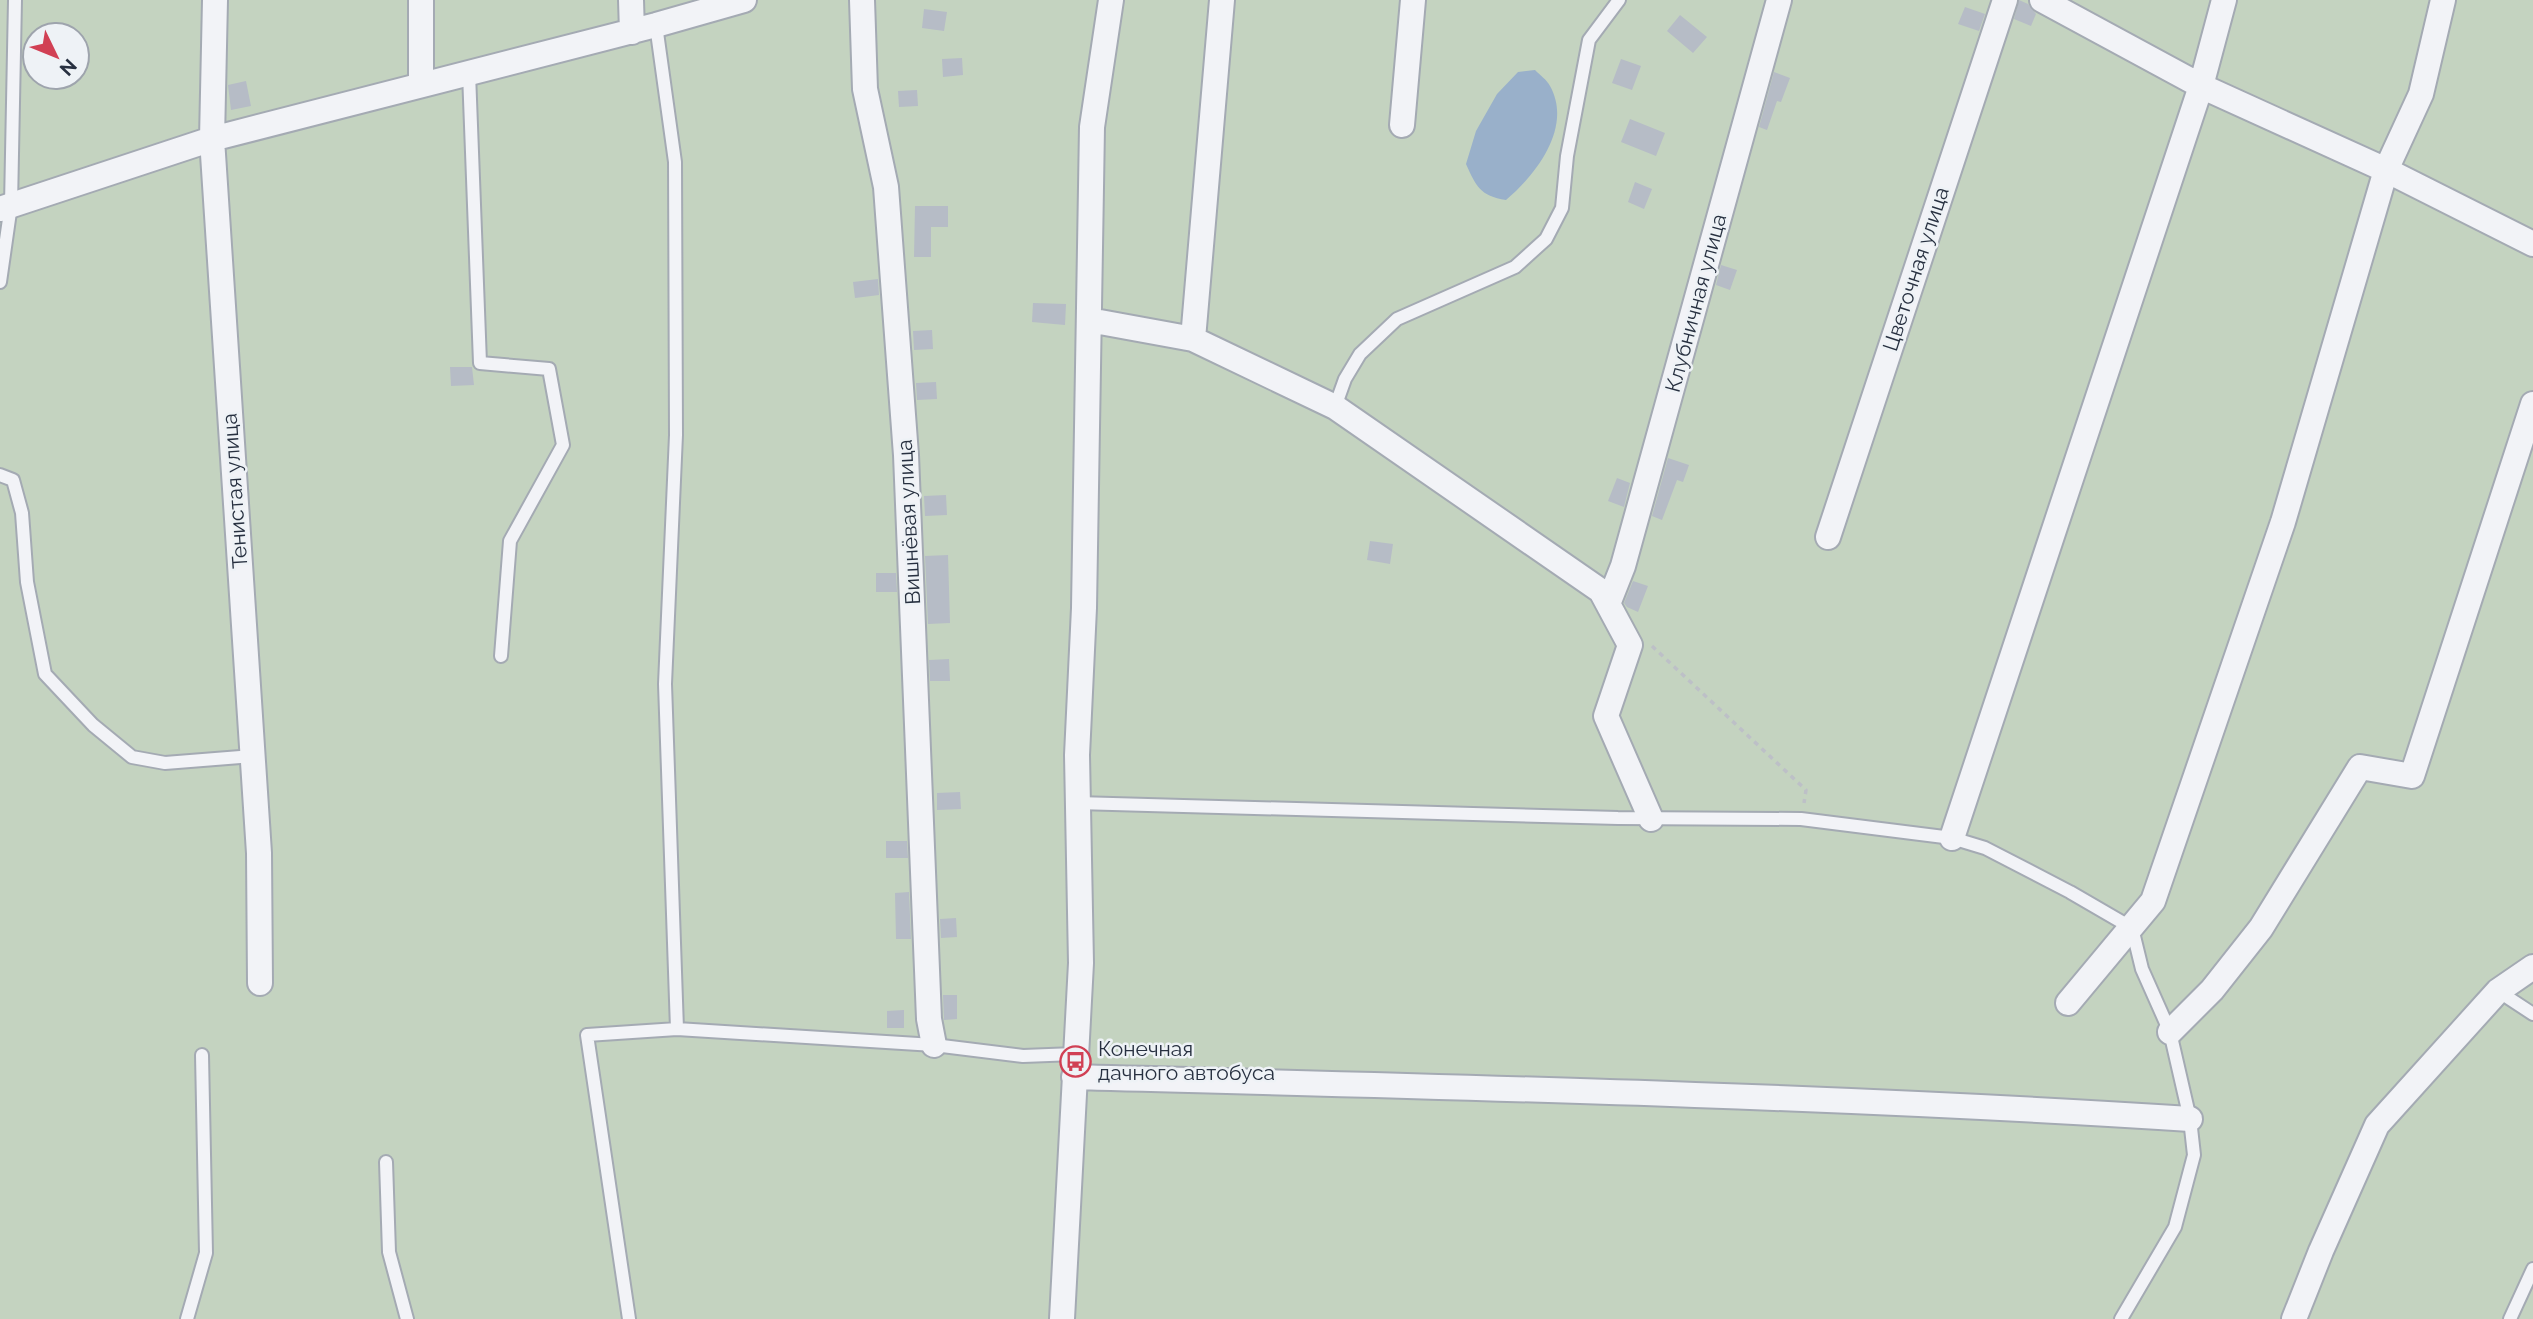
<svg xmlns="http://www.w3.org/2000/svg" width="2533" height="1319" viewBox="0 0 2533 1319" font-family="Raleway,sans-serif">
	<style>
		.green { fill: #c4d3c0; fill-rule: evenodd }
		.water { fill: #99b0ca }
		.building { fill: #b6bcc6 }
		.lines { fill: none; stroke-linecap: round; stroke-linejoin: round }
		.lane-casing { stroke: #a4aab3; stroke-width: 16 }
		.street-casing { stroke: #a4aab3; stroke-width: 28 }
		.path { stroke: #bdc0c7; stroke-width: 3.5; stroke-dasharray: 5 5; stroke-linecap: butt }
		.lane { stroke: #f2f3f7; stroke-width: 12 }
		.street { stroke: #f2f3f7; stroke-width: 24 }
		.labels { text-anchor: middle; stroke-width: 5; stroke-linejoin: round; paint-order: stroke }
		.street-label { font-size: 21px; fill: #273040; stroke: #eef2f6 }
		.poi-label { font-size: 21px; fill: #273040; stroke: #eef2f6; text-anchor: start }
	</style>
	<rect width="100%" height="100%" fill="#dfe3e9"/>
	<path class="green" d="M 0,0 L 2533,0 L 2533,1319 L 0,1319 ZM 35,35 L 77,35 L 77,77 L 35,77 Z"/>
	<path class="water" d="M 1535,70 C 1540,75 1547,80 1550,86 C 1573,127 1536,175 1506,200 C 1480,196 1476,186 1466,164 L 1476,131 L 1497,94 L 1518,72 Z"/>
	<path class="building" d="M 2019,0 L 2028,4 L 2036,14 L 2031,26 L 2014,19 Z
		M 1965,7 L 1985,14 L 1979,31 L 1958,24 Z
		M 924,9 L 947,12 L 944,31 L 922,28 Z
		M 1680,15 L 1707,37 L 1693,53 L 1667,31 Z
		M 962,58 L 963,75 L 943,77 L 942,59 Z
		M 1621,59 L 1641,66 L 1632,90 L 1612,83 Z
		M 1774,72 L 1790,78 L 1781,102 L 1777,101 L 1767,130 L 1759,127 Z
		M 246,81 L 251,106 L 231,110 L 228,85 Z
		M 917,90 L 918,106 L 899,107 L 898,91 Z
		M 1630,119 L 1665,133 L 1656,156 L 1621,142 Z
		M 1635,182 L 1652,189 L 1644,209 L 1628,202 Z
		M 915,206 L 948,206 L 948,227 L 931,227 L 931,257 L 914,257 Z
		M 1721,265 L 1737,270 L 1730,290 L 1716,285 Z
		M 878,279 L 879,295 L 855,298 L 853,282 Z
		M 1033,303 L 1066,304 L 1065,325 L 1032,322 Z
		M 932,330 L 933,349 L 914,350 L 913,331 Z
		M 450,367 L 472,367 L 474,385 L 451,386 Z
		M 936,382 L 937,399 L 917,400 L 916,383 Z
		M 1668,458 L 1689,465 L 1683,482 L 1677,480 L 1662,520 L 1652,516 Z
		M 1617,478 L 1630,483 L 1624,507 L 1608,501 Z
		M 946,495 L 947,515 L 925,516 L 924,496 Z
		M 1370,541 L 1393,544 L 1390,564 L 1367,560 Z
		M 948,555 L 950,623 L 928,624 L 925,556 Z
		M 876,573 L 896,573 L 897,592 L 876,592 Z
		M 1633,581 L 1648,586 L 1638,612 L 1627,607 L 1624,603 Z
		M 949,659 L 950,681 L 930,681 L 929,660 Z
		M 960,792 L 961,809 L 937,810 L 937,793 Z
		M 886,841 L 907,841 L 908,858 L 886,858 Z
		M 909,892 L 911,939 L 896,939 L 895,893 Z
		M 956,918 L 957,937 L 941,938 L 940,919 Z
		M 943,995 L 957,995 L 957,1019 L 944,1020 Z
		M 904,1010 L 904,1028 L 887,1028 L 887,1011 Z"/>
	<g class="lines">
		<defs>
			<path id="lane" d="M 656,25 L 675,162 L 676,435 L 665,684 L 677,1029
				M 469,73 L 480,363 L 549,369 L 563,445 L 510,541 L 501,656
				M 0,282 L 11,205 L 15,0
				M 1335,407 L 1345,379 L 1360,354 L 1397,319 L 1515,267 L 1546,239 L 1562,208 L 1567,156 L 1589,40 L 1619,0
				M 0,475 L 13,480 L 22,513 L 27,582 L 45,674 L 93,725 L 132,757 L 165,763 L 253,756
				M 1077,803 L 1618,818 L 1801,819 L 1952,838 L 1985,848 L 2070,892 L 2132,928 L 2142,969 L 2170,1032 L 2190,1119 L 2194,1155 L 2175,1227 L 2121,1319
				M 2498,991 L 2533,1014
				M 386,1162 L 389,1252 L 407,1319
				M 187,1319 L 206,1253 L 202,1055
				M 629,1319 L 587,1035 L 677,1029 L 934,1045 L 1023,1056 L 1075,1054
				M 2510,1319 L 2533,1269"/>
			<path id="street" d="M 215,0 L 212,139 L 259,853 L 260,983
				M 421,0 L 421,85
				M 631,0 L 632,32
				M 862,0 L 865,89 L 886,187 L 906,455 L 929,1019 L 934,1045
				M 2042,0 L 2201,86 L 2386,170 L 2533,244
				M 1402,125 L 1413,0
				M 0,209 L 212,139 L 656,25 L 744,0
				M 1089,320 L 1193,339 L 1335,407 L 1601,591 L 1630,645 L 1606,716 L 1651,819
				M 1193,339 L 1222,0
				M 1828,537 L 2005,0
				M 1608,604 L 1623,566 L 1779,0
				M 1952,838 L 2201,86 L 2224,0
				M 2068,1003 L 2153,901 L 2283,522 L 2386,170 L 2421,94 L 2443,0
				M 2170,1032 L 2212,990 L 2261,928 L 2360,767 L 2412,776 L 2533,404
				M 1074,1077 C 1446,1087 1819,1095 2190,1119
				M 1062,1319 L 1081,963 L 1077,755 L 1084,608 L 1092,127 L 1111,0
				M 2294,1319 L 2321,1251 L 2377,1125 L 2498,991 L 2533,967"/>
		</defs>
		<use href="#lane" class="lane-casing"/>
		<use href="#street" class="street-casing"/>
		<path class="path" d="M 1652,646 L 1806,790 L 1804,803"/>
		<use href="#lane" class="lane"/>
		<use href="#street" class="street"/>
	</g>
	<defs>
		<symbol id="bus-ring" viewBox="-11 -11 22 22"><circle r="9.5" fill="#eef2f6" stroke="#d14054" stroke-width="1.5"/><path d="M-5-6H5V4H4V6H2V4H-2V6H-4V4H-5ZM-3.5-4V0h7V-4ZM-3.5 1.2v1.5H-2V1.2ZM2 1.2v1.5H3.5V1.2Z" fill="#d14054"/></symbol>
	</defs>
	<g fill-rule="evenodd">
		<use href="#bus-ring" x="1058" y="1044" width="35" height="35"/>
	</g>
	<g class="labels">
		<g class="street-label">
			<text transform="translate(1916 269) rotate(-72)" y="7">Цветочная улица</text>
			<text transform="translate(1696 303) rotate(-75)" y="7">Клубничная улица</text>
			<text transform="translate(235 491) rotate(-94)" y="7">Тенистая улица</text>
			<text transform="translate(909 522) rotate(-93)" y="7">Вишнёвая улица</text>
		</g>
		<g class="poi-label">
			<text x="1098" y="1056">Конечная<tspan x="1098" dy="24">дачного автобуса</tspan></text>
		</g>
	</g>
	<g transform="translate(56 56) rotate(133)"><circle r="33" fill="#eef2f6" stroke="#9ea4ad" stroke-width="2"/>
	<path d="M0-5L12 26L0 18L-12 26Z" fill="#d14054"/>
	<text y="-10" font-size="19" font-weight="bold" text-anchor="middle" fill="#273040">N</text>
	</g>
</svg>
